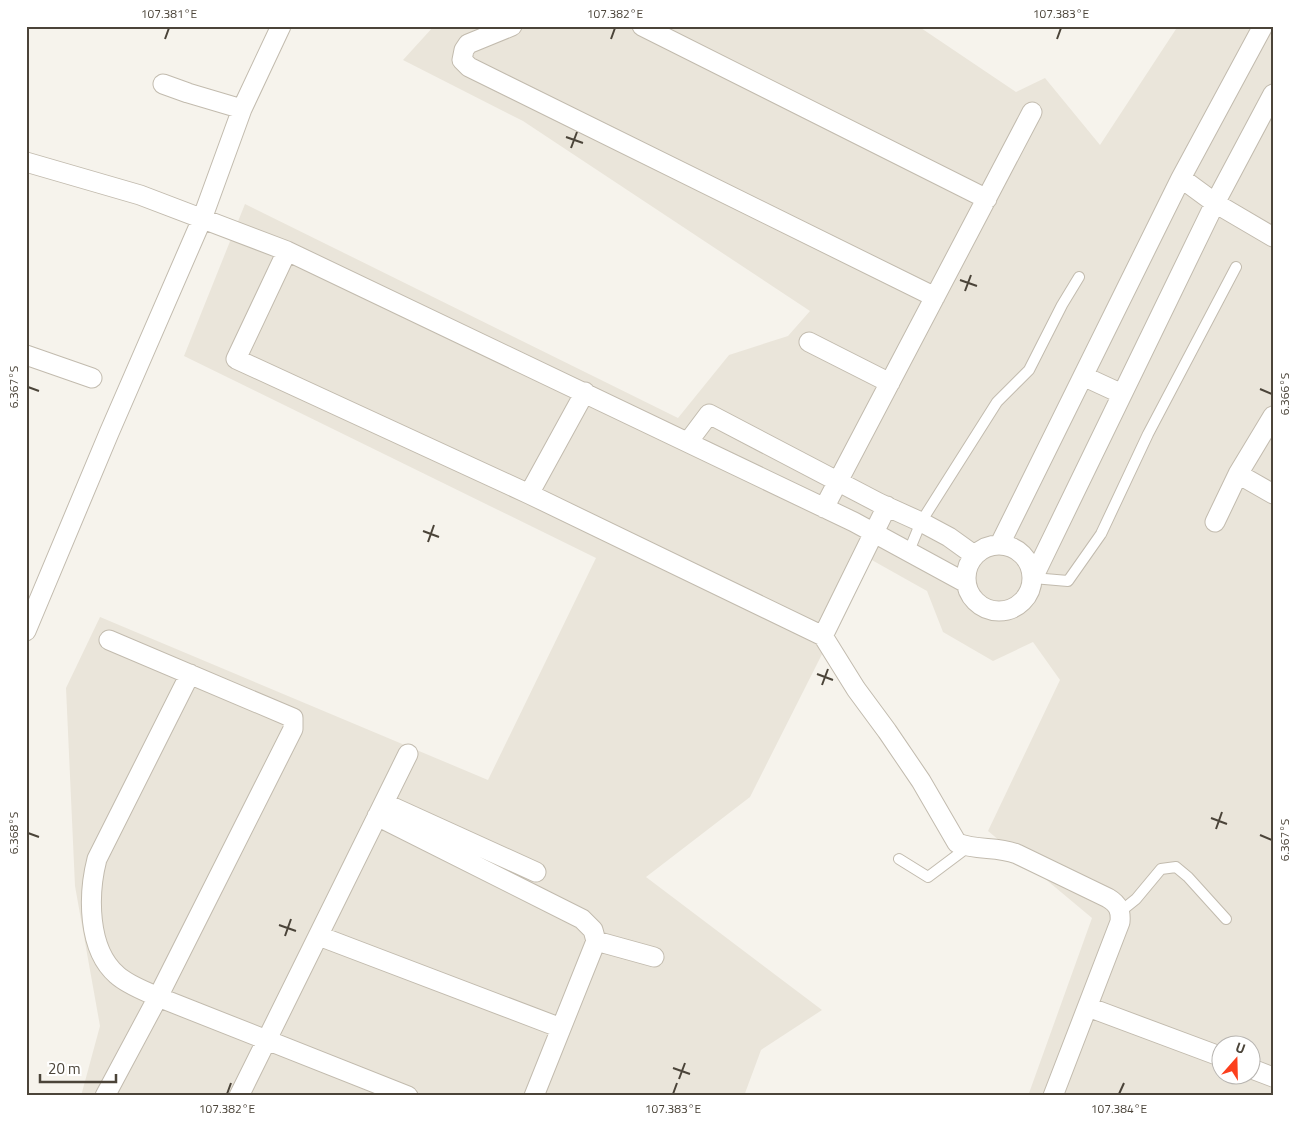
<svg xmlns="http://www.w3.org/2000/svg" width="1299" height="1122" viewBox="0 0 1299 1122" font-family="'Titillium Web',sans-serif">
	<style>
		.residential { fill: #eae5da; fill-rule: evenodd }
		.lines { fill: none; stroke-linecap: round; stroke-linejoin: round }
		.service-casing { stroke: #c2bbae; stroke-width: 12 }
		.minor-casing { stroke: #c2bbae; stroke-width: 21 }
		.service { stroke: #fff; stroke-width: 10 }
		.minor { stroke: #fff; stroke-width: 19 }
		.ticks { fill: none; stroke: #4b4439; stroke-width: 2 }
		.neatline { fill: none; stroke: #4b4439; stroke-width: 2 }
		.ticks-label { font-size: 12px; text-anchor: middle; fill: #4b4439 }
	</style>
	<rect width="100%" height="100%" fill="#f6f3ec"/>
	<path class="residential" d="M 434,26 L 918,26 L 1016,92 L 1045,78 L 1100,145 L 1178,26 L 1273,26 L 1273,1096 L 1028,1096 L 1092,918 L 988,831 L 1060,680 L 1033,642 L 993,661 L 943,632 L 927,591 L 870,559 L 750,797 L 646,877 L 822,1010 L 761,1050 L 744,1096 L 81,1096 L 100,1026 L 75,886 L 66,688 L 100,617 L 488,780 L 596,558 L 184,356 L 245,204 L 678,418 L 729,355 L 788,336 L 810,311 L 523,121 L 403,60 ZM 1222,1044 L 1252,1044 L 1252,1074 L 1222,1074 Z"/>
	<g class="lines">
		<defs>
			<path id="service" d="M 909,551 L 921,522 L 997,402 L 1029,370 L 1062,305 L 1079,277
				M 1033,578 L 1068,581 L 1101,534 L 1148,434 L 1236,267
				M 899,859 L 928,877 L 968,847
				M 1121,911 L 1136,899 L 1161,869 L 1176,867 L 1188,877 L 1226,919"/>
			<path id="minor" d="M 512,26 L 468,44 L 464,50 L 462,60 L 469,67 L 935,297
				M 642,26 L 987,199
				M 163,84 L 188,93 L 242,109
				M 26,162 L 140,195 L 287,251 L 854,522 L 966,583
				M 1181,178 L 1215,203 L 1273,237
				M 287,251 L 236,359 L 529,494 L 823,636 L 887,506
				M 809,342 L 890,383
				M 26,355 L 92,378
				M 1083,376 L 1122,394
				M 688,442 L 709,414 L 879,503 L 921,522 L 949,537 L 974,555
				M 1238,474 L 1273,494
				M 529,494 L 585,392
				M 824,508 L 1032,112
				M 1215,522 L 1238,474 L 1273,416
				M 1000,544 L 1181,178 L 1263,26
				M966 578a33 33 0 1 1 66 0a33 33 0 1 1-66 0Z
				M 1033,578 L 1215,203 L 1273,94
				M 26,631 L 109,433 L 202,219 L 242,109 L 281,26
				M 823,636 L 856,689 L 887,731 L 921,781 L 957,843 C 978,851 997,846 1017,854 L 1108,898 C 1118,904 1121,910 1120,922 L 1053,1096
				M 190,674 L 97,859 C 88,894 87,949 117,975 C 128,985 145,991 158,997 L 408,1096
				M 384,803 L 536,872
				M 377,816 L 582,919 L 593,930 L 596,941 L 534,1096
				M 319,936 L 561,1028
				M 596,941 L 654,957
				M 1088,1007 L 1222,1057
				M 1252,1069 L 1273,1077
				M 105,1096 L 158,997 L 293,729 L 293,718 L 109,640
				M 239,1096 L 408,754"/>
		</defs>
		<use href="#service" class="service-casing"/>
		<use href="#minor" class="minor-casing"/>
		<use href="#service" class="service"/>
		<use href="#minor" class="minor"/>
	</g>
	<path class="ticks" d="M 165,39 L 169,28M 611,39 L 615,28M 1057,39 L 1061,28M 566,137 L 583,143M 571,148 L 577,132M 960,280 L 977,286M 965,291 L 971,275M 28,387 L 39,391M 1260,389 L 1272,394M 423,531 L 439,537M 428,542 L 434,525M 817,674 L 833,680M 822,685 L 828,669M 1211,818 L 1227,824M 1216,829 L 1222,812M 28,833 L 39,837M 1260,835 L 1272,840M 279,925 L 296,931M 285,936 L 291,919M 673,1068 L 690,1074M 679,1079 L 685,1063M 227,1094 L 231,1083M 673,1094 L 677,1083M 1119,1094 L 1124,1083"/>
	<rect width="1299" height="1122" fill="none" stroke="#ffffff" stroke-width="55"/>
	<g transform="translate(1236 1060) rotate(20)"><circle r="24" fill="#ffffff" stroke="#b7b4b0"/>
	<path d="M0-4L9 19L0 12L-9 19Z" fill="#fc3f1d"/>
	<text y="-8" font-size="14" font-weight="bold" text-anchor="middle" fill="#4b4439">U</text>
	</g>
	<path d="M40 1074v8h76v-8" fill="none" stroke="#4b4439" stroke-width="2.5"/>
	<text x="48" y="1074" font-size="15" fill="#4b4439" stroke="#ffffff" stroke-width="4" paint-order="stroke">20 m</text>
	<rect x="28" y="28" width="1244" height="1066" class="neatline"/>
	<g class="ticks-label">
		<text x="169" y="18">107.381°E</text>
		<text x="615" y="18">107.382°E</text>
		<text x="1061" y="18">107.383°E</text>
		<text transform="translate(14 387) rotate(-90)" y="4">6.367°S</text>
		<text transform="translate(1285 394) rotate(-90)" y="4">6.366°S</text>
		<text transform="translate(14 833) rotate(-90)" y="4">6.368°S</text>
		<text transform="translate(1285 840) rotate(-90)" y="4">6.367°S</text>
		<text x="227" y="1113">107.382°E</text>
		<text x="673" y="1113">107.383°E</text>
		<text x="1119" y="1113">107.384°E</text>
	</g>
</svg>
